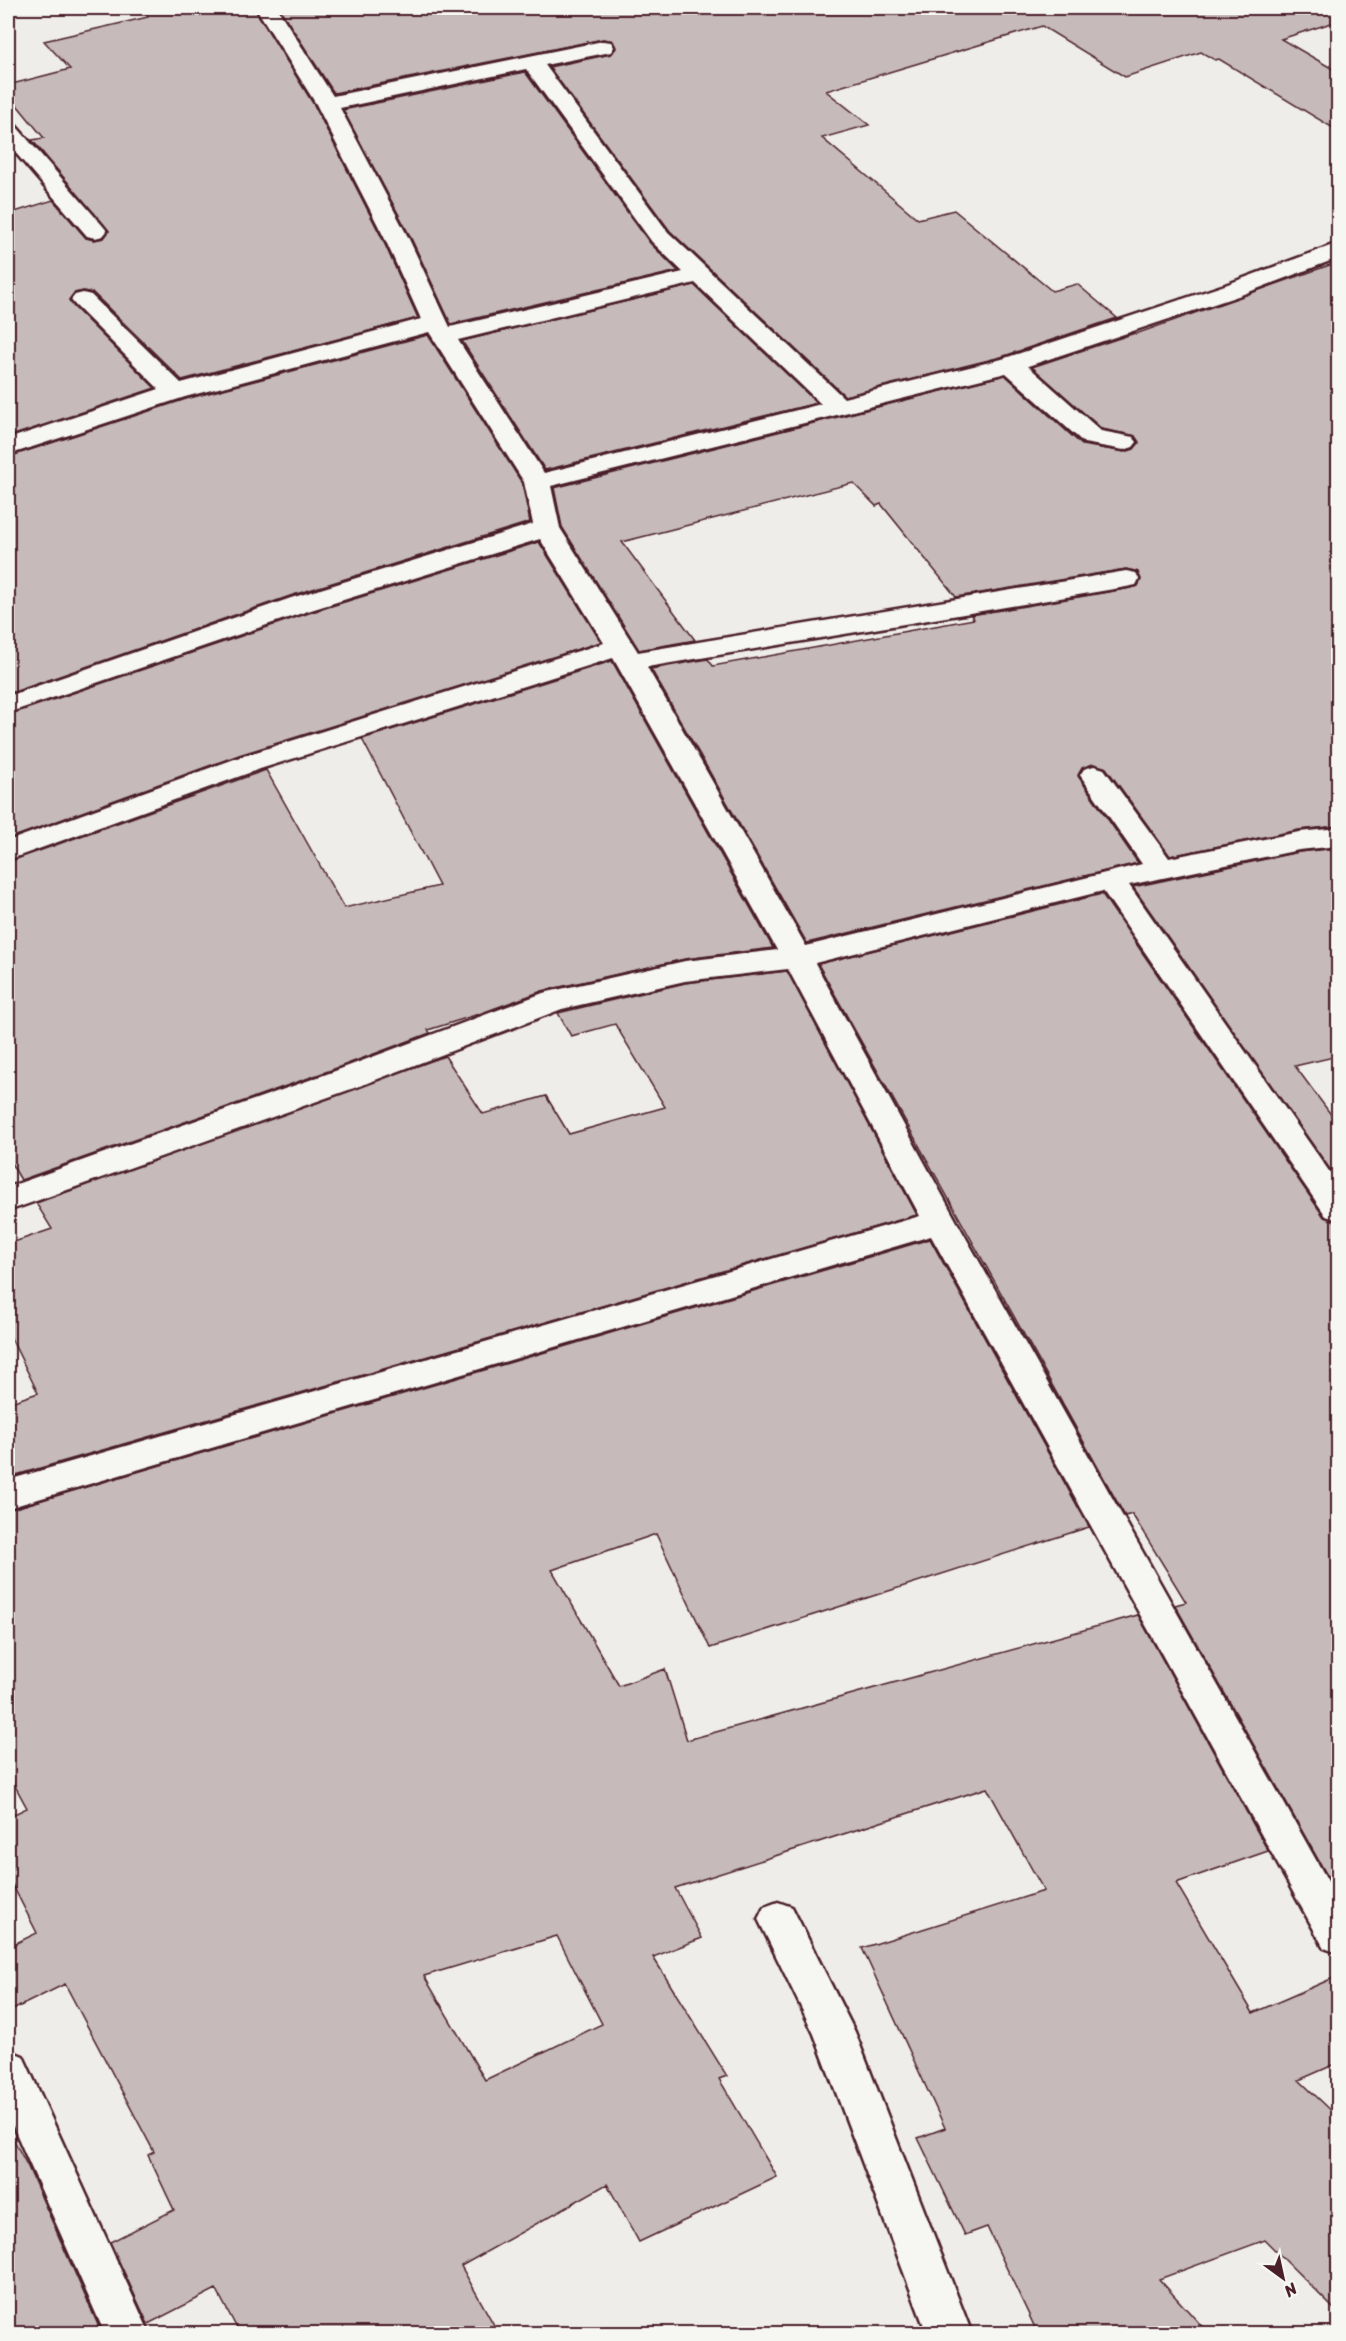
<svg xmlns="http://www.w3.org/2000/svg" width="1346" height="2341" viewBox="0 0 1346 2341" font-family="Sriracha,sans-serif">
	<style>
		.building { fill: #c6babb; stroke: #4a1f2b; stroke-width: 1.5; fill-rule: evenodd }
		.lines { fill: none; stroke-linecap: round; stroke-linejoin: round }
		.minor-casing { stroke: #4a1f2b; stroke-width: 5 }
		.minor { fill: #f6f6f2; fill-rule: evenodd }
	</style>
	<rect width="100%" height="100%" fill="#efedea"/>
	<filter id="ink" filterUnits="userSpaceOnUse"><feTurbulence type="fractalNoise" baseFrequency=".0167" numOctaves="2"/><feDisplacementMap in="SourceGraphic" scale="12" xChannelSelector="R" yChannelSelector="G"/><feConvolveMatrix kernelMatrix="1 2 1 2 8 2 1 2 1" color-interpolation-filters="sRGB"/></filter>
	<g filter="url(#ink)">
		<path class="building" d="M 143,8 L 254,8 L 314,105 L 382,238 L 418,318 L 182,380 L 93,293 L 84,291 L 74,293 L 69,300 L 73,306 L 155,388 L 8,437 L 8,214 L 53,200 L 86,238 L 94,240 L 104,238 L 109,231 L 32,140 L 44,138 L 8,94 L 8,85 L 70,69 L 44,41 L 148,17 Z
			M 279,8 L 1338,8 L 1338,21 L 1281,39 L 1338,72 L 1338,131 L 1219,59 L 1215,60 L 1201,52 L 1125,77 L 1042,26 L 826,91 L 869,125 L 822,138 L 918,219 L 954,210 L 1052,291 L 1077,284 L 1117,318 L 1001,357 L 845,396 L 670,231 L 549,67 L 611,54 L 616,48 L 613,41 L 603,39 L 334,93 Z
			M 525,72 L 650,243 L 678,271 L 451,324 L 410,236 L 343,110 Z
			M 1338,262 L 1338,826 L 1299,830 L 1170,856 L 1106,768 L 1093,764 L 1082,768 L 1078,776 L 1138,863 L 807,943 L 651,669 L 708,659 L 713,666 L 974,619 L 971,615 L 1126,589 L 1138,586 L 1141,580 L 1138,572 L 1126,569 L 956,597 L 881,504 L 876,506 L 853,483 L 622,542 L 695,640 L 639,650 L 562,527 L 554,488 L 1005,375 L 1082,445 L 1125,452 L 1134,449 L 1139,443 L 1135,436 L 1102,429 L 1032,367 L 1135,333 L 1136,334 Z
			M 694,285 L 817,403 L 545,470 L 462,341 Z
			M 428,335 L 522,483 L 530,522 L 290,596 L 8,694 L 8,457 L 186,399 Z
			M 539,542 L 601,642 L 239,755 L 8,839 L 8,715 L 312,612 Z
			M 612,661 L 773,948 L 685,959 L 542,991 L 479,1014 L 428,1030 L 430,1033 L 334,1069 L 21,1180 L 8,1158 L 8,862 L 266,770 L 344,908 L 439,886 L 362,739 Z
			M 1338,848 L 1338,1056 L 1295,1066 L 1338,1124 L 1338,1181 L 1133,887 L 1299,852 Z
			M 1102,894 L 1324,1217 L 1338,1222 L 1338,1895 L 1175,1605 L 1186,1602 L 1132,1514 L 1125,1516 L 818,964 Z
			M 787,971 L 917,1215 L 16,1475 L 8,1456 L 8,1403 L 38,1393 L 8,1332 L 8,1244 L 52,1229 L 36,1203 L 445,1056 L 483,1114 L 546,1096 L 569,1134 L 665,1107 L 615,1024 L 571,1036 L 558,1013 L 685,983 Z
			M 930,1239 L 1089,1527 L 710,1648 L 656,1534 L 552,1570 L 619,1686 L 665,1669 L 687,1740 L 1138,1615 L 1268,1851 L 1176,1883 L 1253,2013 L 1338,1976 L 1338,2063 L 1299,2080 L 1338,2117 L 1338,2313 L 1265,2240 L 1159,2279 L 1209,2334 L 1038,2334 L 987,2227 L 965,2235 L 918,2138 L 945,2128 L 862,1948 L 1044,1891 L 987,1788 L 675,1888 L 702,1938 L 653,1957 L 727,2076 L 719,2079 L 777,2177 L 639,2242 L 607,2184 L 461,2266 L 499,2334 L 240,2334 L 216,2289 L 148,2324 L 110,2242 L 174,2210 L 148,2155 L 154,2152 L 65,1984 L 8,2012 L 8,1947 L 37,1933 L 8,1876 L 8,1817 L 27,1808 L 8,1773 L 8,1510 ZM 557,1936 L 602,2024 L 485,2080 L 424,1976 Z
			M 8,2129 L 28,2167 L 102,2334 L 8,2334 Z"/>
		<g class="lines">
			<defs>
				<path id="minor" d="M 256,8 L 277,8 L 333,96 L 603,41 L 611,42 L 614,47 L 611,52 L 545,65 L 668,232 L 844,398 L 1002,359 L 1225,285 L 1338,243 L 1338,258 L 1241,295 L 1028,366 L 1101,431 L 1133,437 L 1137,442 L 1133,447 L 1124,450 L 1084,443 L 1006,373 L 551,486 L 560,528 L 638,652 L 1126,571 L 1136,573 L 1139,579 L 1136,585 L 1126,587 L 647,667 L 806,946 L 1142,864 L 1080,775 L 1084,769 L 1094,766 L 1104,769 L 1169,858 L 1299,832 L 1338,828 L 1338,846 L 1299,850 L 1129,885 L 1338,1184 L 1338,1220 L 1326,1216 L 1103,891 L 815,963 L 957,1222 L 1338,1899 L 1338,1953 L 1324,1948 L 931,1236 L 8,1508 L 8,1480 L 920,1216 L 788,969 L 685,981 L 562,1009 L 357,1087 L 8,1211 L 8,1187 L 335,1071 L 543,993 L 685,961 L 777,950 L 613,658 L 260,769 L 8,860 L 8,841 L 240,757 L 604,643 L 540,539 L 311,610 L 8,713 L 8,696 L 291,598 L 533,524 L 524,482 L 429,332 L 185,397 L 8,455 L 8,439 L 159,389 L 75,305 L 71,300 L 75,295 L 83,293 L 91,295 L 181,383 L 421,319 L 384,237 L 316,104 ZM 526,69 L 652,242 L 683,272 L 450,327 L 408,237 L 340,108 ZM 695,283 L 821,404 L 544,473 L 458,340 Z
					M 8,124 L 16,126 L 103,226 L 107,231 L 103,236 L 95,238 L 87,236 L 8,144 Z
					M 778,1902 L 792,1907 L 855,2032 L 972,2334 L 927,2334 L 814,2034 L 758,1919 L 764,1907 Z
					M 8,2050 L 23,2056 L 150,2334 L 105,2334 L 8,2115 Z"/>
			</defs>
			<use href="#minor" class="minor-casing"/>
			<use href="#minor" class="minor"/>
		</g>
	</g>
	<rect width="1346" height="2341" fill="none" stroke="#f6f6f2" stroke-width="30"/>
	<rect x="15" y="15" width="1316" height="2311" fill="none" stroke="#4a1f2b" stroke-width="2" filter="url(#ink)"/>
	<g transform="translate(1283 2278) rotate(147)" stroke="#f6f6f2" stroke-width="4.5" paint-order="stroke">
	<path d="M0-4.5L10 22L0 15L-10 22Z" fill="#4a1f2b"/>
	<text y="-9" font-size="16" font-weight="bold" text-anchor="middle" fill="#4a1f2b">N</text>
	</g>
</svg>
